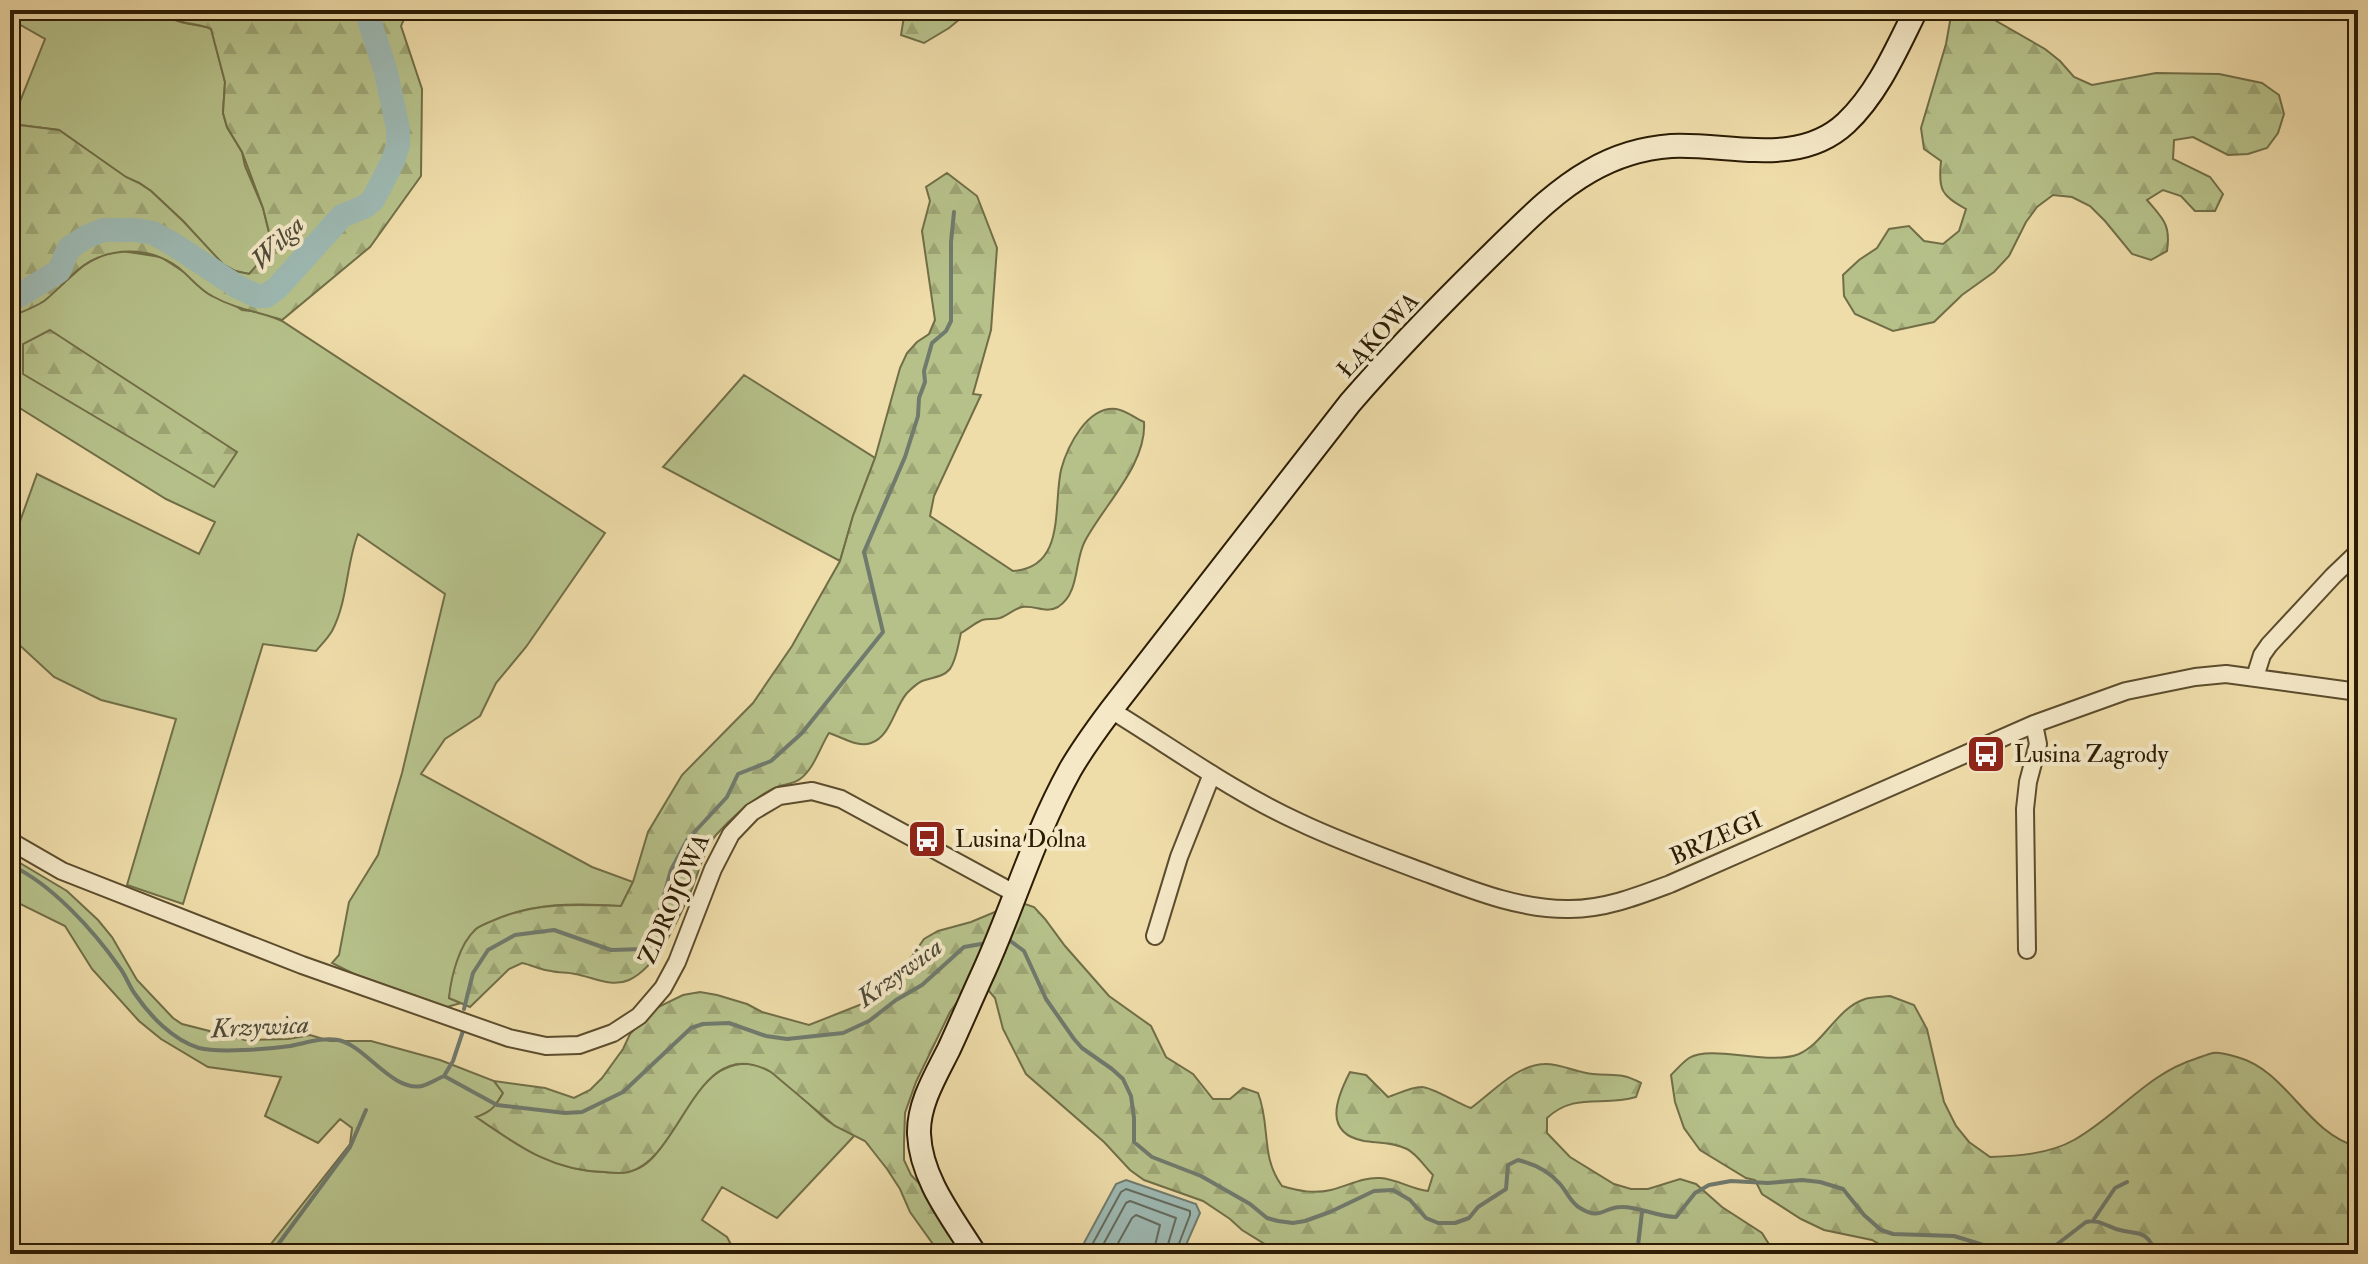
<svg xmlns="http://www.w3.org/2000/svg" width="2368" height="1264" viewBox="0 0 2368 1264" font-family="'IM FELL Double Pica',serif">
	<style>
		.grass { fill: #b6c18a; stroke: #716e47; stroke-width: 2 }
		.forest { fill: url(#forest-firs); stroke: #716e47; stroke-width: 2 }
		.water { fill: #9db9b3; stroke: #707a6d; stroke-width: 2 }
		.lines { fill: none; stroke-linecap: round; stroke-linejoin: round }
		.shore { stroke: #646a5c; stroke-width: 2 }
		.stream { stroke: #707a6d; stroke-width: 4 }
		.river { stroke: #9db9b3; stroke-width: 24 }
		.street-casing { stroke: #5c4c2d; stroke-width: 20 }
		.secondary-casing { stroke: #2c1c04; stroke-width: 26 }
		.street { stroke: #f4e8c7; stroke-width: 16 }
		.secondary { stroke: #f4e8c7; stroke-width: 22 }
		.labels { text-anchor: middle; stroke-width: 8; stroke-linejoin: round; paint-order: stroke }
		.street-label { font-size: 24px; fill: #2c1c04; stroke: #f4e8c7 }
		.poi-label { font-size: 24px; fill: #2c1c04; stroke: #f4e8c7; text-anchor: start }
		.water-label { font-size: 26px; font-style: italic; fill: #4e4b39; stroke: #f4e8c7 }
	</style>
	<defs>
		<pattern id="forest-firs" width="22" height="20" patternUnits="userSpaceOnUse" patternTransform="scale(2)"><rect width="22" height="20" fill="#b6c18a"/><path d="M5 1l3.5 6h-7zM16 11l3.5 6h-7z" fill="#9da575"/></pattern>
	</defs>
	<rect width="100%" height="100%" fill="#eedca9"/>
	<filter id="stains"><feTurbulence type="fractalNoise" baseFrequency=".0025" numOctaves="4"/><feColorMatrix values="0 0 0 0 .2 0 0 0 0 .09 0 0 0 0 .02 0 0 0 .5 -.17"/></filter>
	<radialGradient id="worn" r=".72"><stop offset=".6" stop-color="#630" stop-opacity="0"/><stop offset="1" stop-color="#630" stop-opacity=".3"/></radialGradient>
	<path class="grass" d="M 10,10 L 169,10 L 171,18 C 184,25 197,24 211,28 L 225,82 L 223,113 L 227,127 L 242,152 L 245,166 L 263,208 L 270,236 L 269,251 L 260,264 L 249,274 L 235,271 L 222,264 L 183,221 L 151,191 L 139,183 L 126,178 L 59,130 L 11,124 L 45,39 L 10,19 Z
		M 122,251 L 161,257 L 242,310 L 261,312 L 282,321 L 605,533 L 526,647 L 496,683 L 480,716 L 445,739 L 421,774 L 592,867 L 633,882 L 621,906 C 577,903 533,902 493,921 C 488,923 480,926 476,929 C 466,939 451,984 449,998 L 461,1003 L 447,1007 L 354,974 L 332,963 L 339,955 L 349,902 L 378,855 L 402,773 L 445,594 L 358,534 C 346,564 348,601 332,631 C 328,638 321,645 316,651 L 263,644 L 183,904 L 127,885 L 176,719 L 101,700 L 54,677 L 13,639 L 10,644 L 10,536 L 14,538 L 37,474 L 199,554 L 215,522 L 166,499 L 10,402 L 10,317 L 44,301 L 86,263 L 103,255 Z
		M 744,375 L 875,458 L 853,516 L 840,561 L 663,467 Z
		M 10,857 L 67,891 L 98,920 L 112,937 L 137,980 L 173,1018 L 182,1024 L 245,1040 L 288,1039 L 310,1035 L 330,1041 L 371,1041 L 440,1060 L 494,1081 L 503,1093 L 493,1109 L 478,1117 C 518,1146 552,1170 603,1172 C 615,1173 629,1173 639,1168 C 655,1160 662,1145 671,1132 C 689,1104 710,1061 750,1064 C 776,1066 807,1105 828,1121 C 836,1127 846,1131 855,1135 L 777,1218 L 722,1187 L 702,1220 L 727,1237 L 736,1254 L 263,1254 L 350,1144 L 352,1128 L 340,1119 L 318,1143 L 265,1116 L 281,1077 L 208,1067 L 161,1039 L 139,1021 L 92,969 L 65,926 L 10,899 Z"/>
	<path class="forest" d="M 169,10 L 341,10 L 344,12 L 344,10 L 408,10 L 401,26 L 422,89 L 421,176 L 370,247 L 282,320 C 259,312 235,309 212,296 C 200,290 190,277 179,268 C 154,249 119,246 91,261 C 72,271 60,289 44,301 C 34,308 21,312 10,317 L 11,124 L 59,130 L 126,177 L 139,183 L 151,191 L 183,221 L 223,264 L 235,271 L 249,274 L 269,251 L 270,236 L 263,208 L 242,152 L 227,127 L 223,113 L 225,82 L 211,29 C 197,23 184,25 171,18 Z
		M 905,10 L 964,10 L 966,14 L 949,28 L 924,43 L 901,35 Z
		M 1952,10 L 1977,10 L 2045,49 L 2060,61 L 2074,77 L 2092,85 L 2156,73 L 2219,74 L 2262,83 L 2279,95 L 2284,114 L 2278,133 L 2267,148 L 2248,154 L 2228,155 L 2193,137 L 2174,140 L 2173,159 L 2210,177 L 2223,194 L 2215,211 L 2195,211 L 2181,196 L 2163,190 L 2147,200 C 2163,219 2171,224 2167,251 L 2151,260 L 2132,254 L 2105,221 L 2090,206 L 2072,197 L 2053,195 L 2037,207 L 2026,222 L 2009,256 L 1994,272 L 1962,295 L 1934,322 L 1893,331 L 1855,314 L 1844,296 L 1843,275 L 1859,260 L 1877,248 L 1889,229 L 1909,226 L 1924,241 L 1943,244 L 1959,231 L 1966,209 C 1941,195 1938,190 1941,161 L 1924,149 L 1921,128 L 1946,44 Z
		M 947,173 L 977,196 L 997,248 L 991,330 L 973,394 L 981,395 L 934,496 L 930,516 L 1013,571 C 1066,568 1053,506 1061,470 C 1067,447 1087,406 1116,409 C 1125,410 1135,418 1144,422 C 1147,464 1104,505 1085,541 C 1074,561 1080,593 1058,607 C 1045,614 1036,605 1022,607 C 1014,609 1008,615 1000,618 C 994,620 988,618 982,620 C 975,623 968,629 961,633 C 958,645 957,658 950,669 C 942,678 932,677 922,681 C 916,684 911,689 907,693 C 894,708 891,736 871,743 C 858,748 842,737 829,733 C 820,747 814,769 800,779 C 792,785 781,784 772,789 C 750,801 732,817 716,835 C 703,851 699,872 691,891 C 679,918 658,967 629,980 C 611,988 593,977 575,974 C 567,972 559,973 551,971 C 541,970 532,965 522,963 L 509,969 L 470,1007 L 449,998 C 451,977 459,944 476,929 C 480,926 487,923 492,921 C 534,902 576,904 621,906 L 633,882 L 648,832 L 682,775 L 753,703 L 792,646 L 840,561 L 853,516 L 875,458 L 900,368 L 907,353 L 917,342 L 929,334 L 935,320 L 922,231 L 930,201 L 926,187 Z
		M 50,330 L 237,452 L 214,487 L 23,374 L 23,344 Z
		M 1019,902 L 1034,907 L 1045,919 L 1065,946 L 1109,996 L 1151,1026 L 1166,1057 L 1193,1074 L 1213,1099 L 1230,1099 L 1243,1088 L 1258,1093 C 1271,1126 1260,1156 1282,1186 C 1299,1191 1314,1194 1331,1190 C 1348,1186 1362,1177 1380,1178 C 1397,1179 1411,1189 1428,1191 L 1433,1175 C 1425,1167 1417,1154 1407,1149 C 1393,1142 1378,1143 1364,1141 C 1323,1133 1336,1099 1350,1072 L 1366,1075 L 1388,1097 C 1398,1094 1411,1087 1421,1087 C 1431,1086 1458,1104 1471,1108 C 1492,1093 1516,1065 1544,1064 C 1560,1063 1577,1073 1593,1074 C 1614,1076 1621,1072 1641,1083 L 1636,1097 C 1602,1107 1575,1092 1547,1118 L 1547,1133 L 1570,1157 L 1614,1184 L 1631,1189 L 1648,1189 L 1680,1179 L 1696,1184 L 1722,1207 L 1762,1233 L 1775,1254 L 1634,1254 L 1617,1246 L 1585,1244 L 1537,1254 L 1281,1254 L 1242,1230 L 1230,1219 L 1203,1201 L 1144,1180 L 1130,1170 L 1104,1142 L 1026,1074 L 1003,1029 L 995,998 L 983,984 L 968,987 L 950,1012 L 916,1082 L 905,1113 L 904,1143 L 904,1160 L 911,1175 L 934,1199 L 950,1226 L 962,1254 L 938,1251 L 910,1212 L 900,1189 L 887,1169 L 865,1141 L 835,1126 L 771,1072 C 696,1030 683,1158 629,1172 C 622,1174 613,1173 605,1172 C 552,1171 518,1146 476,1117 C 490,1113 496,1106 503,1093 L 494,1081 L 545,1088 L 574,1098 L 590,1090 L 602,1078 L 623,1049 L 630,1034 L 652,1010 L 683,995 L 700,992 L 717,995 L 747,1004 L 762,1012 L 809,1025 L 867,1002 L 882,994 L 894,982 L 924,939 L 938,931 L 971,922 Z
		M 1890,996 L 1914,1005 L 1927,1029 L 1944,1102 L 1956,1126 L 1969,1142 L 1990,1157 C 2018,1156 2049,1154 2074,1140 C 2117,1116 2147,1074 2195,1059 C 2201,1057 2208,1054 2213,1053 C 2220,1052 2230,1055 2237,1057 C 2288,1071 2305,1132 2358,1147 L 2358,1254 L 2270,1254 L 2242,1249 L 2227,1254 L 1896,1254 L 1872,1240 L 1824,1230 L 1801,1219 L 1762,1194 L 1755,1180 L 1746,1178 L 1700,1150 L 1684,1128 L 1675,1102 L 1671,1075 C 1676,1070 1682,1063 1689,1058 C 1711,1044 1770,1066 1799,1054 C 1824,1043 1837,1008 1865,999 C 1872,997 1882,997 1890,996 Z"/>
	<path class="water" d="M 1126,1180 L 1196,1204 L 1200,1213 L 1182,1254 L 1078,1254 L 1116,1184 Z"/>
	<g class="lines">
		<path class="shore" d="M 1087,1254 L 1121,1192 L 1126,1189 L 1190,1211 L 1190,1215 L 1175,1254
			M 1098,1254 L 1126,1203 L 1130,1201 L 1176,1218 L 1165,1254
			M 1112,1254 L 1132,1218 L 1136,1215 L 1160,1225 L 1153,1254"/>
		<path class="stream" d="M 10,865 C 51,883 94,931 120,968 C 126,976 129,986 135,994 C 150,1016 173,1040 199,1048 C 218,1053 270,1049 290,1046 C 306,1043 323,1037 338,1040 C 365,1045 392,1092 422,1086 C 429,1084 437,1079 444,1076
			M 1004,941 L 1009,940 L 1024,951 L 1046,999 L 1074,1039 L 1082,1048 L 1112,1069 L 1123,1079 L 1131,1096 L 1134,1118 L 1134,1142 L 1152,1157 L 1201,1176 L 1250,1204 L 1267,1218 L 1278,1221 L 1293,1223 L 1305,1221 L 1330,1212 L 1374,1191 L 1393,1190 L 1410,1200 L 1426,1218 L 1438,1223 L 1455,1223 L 1469,1218 L 1478,1207 L 1506,1189 L 1508,1165 L 1518,1160 C 1534,1164 1549,1171 1560,1184 C 1567,1192 1571,1203 1580,1208 C 1601,1221 1603,1207 1621,1207 C 1638,1206 1657,1217 1676,1217 L 1695,1193 L 1709,1185 L 1731,1181 L 1768,1183 L 1802,1180 L 1820,1182 L 1843,1189 L 1864,1215 L 1881,1230 L 1893,1234 L 1954,1236 L 2003,1251 L 2029,1254
			M 464,1009 L 473,973 L 488,950 L 515,935 L 554,930 L 611,950 L 645,949 L 658,916 L 671,870 L 687,840 L 727,797 L 738,774 L 771,761 L 802,733 L 883,632 L 864,552 L 905,457 L 918,416 L 919,398 L 925,382 L 924,371 L 932,343 L 946,331 L 951,321 L 951,242 L 954,212
			M 444,1076 L 497,1105 L 565,1113 L 582,1112 L 623,1092 L 691,1028 L 703,1024 L 729,1023 L 766,1036 L 787,1039 L 843,1033 L 869,1021 L 896,1000 L 922,985 L 964,947 L 987,943
			M 444,1076 L 453,1061 L 463,1031
			M 2094,1219 L 2115,1188 L 2127,1182
			M 271,1254 L 350,1147 L 366,1110
			M 1637,1254 L 1642,1212
			M 2040,1254 L 2047,1252 L 2086,1222 C 2097,1219 2105,1225 2116,1229 C 2137,1236 2146,1227 2156,1254"/>
		<path class="river" d="M 10,301 L 59,271 L 69,248 L 86,237 L 103,230 L 136,230 L 153,233 L 173,244 L 238,287 L 257,296 L 266,296 L 277,288 L 342,216 L 364,207 L 373,200 L 393,161 L 398,145 L 398,129 L 386,72 L 368,17 L 369,10"/>
		<defs>
			<path id="street" d="M 2255,677 L 2262,655 L 2269,645 L 2333,576 L 2358,552
				M 1111,710 C 1173,748 1233,792 1299,822 C 1341,842 1386,858 1429,874 C 1474,891 1522,910 1570,909 C 1605,909 1638,896 1670,884 L 2034,724 L 2126,691 L 2195,677 L 2226,674 L 2358,692
				M 10,841 L 62,871 L 302,965 L 509,1038 L 546,1046 L 579,1045 L 613,1033 L 639,1016 L 663,988 L 677,962 L 713,869 L 731,834 L 752,812 L 779,796 L 812,791 L 841,799 L 1014,893
				M 1155,936 L 1179,857 L 1212,774
				M 2027,950 L 2025,809 L 2028,782 L 2038,744 L 2034,724"/>
			<path id="secondary" d="M 975,1254 C 952,1217 921,1179 919,1134 C 918,1104 936,1075 949,1049 C 961,1023 972,997 984,971 C 1014,905 1034,835 1070,770 C 1082,749 1096,730 1111,710 L 1350,403 C 1395,351 1443,302 1493,253 C 1523,224 1553,192 1590,171 C 1614,157 1643,148 1671,146 C 1729,143 1798,168 1846,123 C 1878,93 1897,48 1916,10"/>
		</defs>
		<use href="#street" class="street-casing"/>
		<use href="#secondary" class="secondary-casing"/>
		<use href="#street" class="street"/>
		<use href="#secondary" class="secondary"/>
	</g>
	<defs>
		<symbol id="bus-square" viewBox="-11 -11 22 22"><rect x="-9" y="-9" width="18" height="18" rx="4" fill="#8f2418" stroke="#f4e8c7"/><path d="M-5-6H5V4H4V6H2V4H-2V6H-4V4H-5ZM-3.5-4V0h7V-4ZM-3.5 1.2v1.5H-2V1.2ZM2 1.2v1.5H3.5V1.2Z" fill="#fff"/></symbol>
	</defs>
	<g fill-rule="evenodd">
		<use href="#bus-square" x="1964" y="732" width="44" height="44"/>
		<use href="#bus-square" x="905" y="817" width="44" height="44"/>
	</g>
	<g class="labels">
		<g class="street-label">
			<text transform="translate(1378 335) rotate(-47)" y="8">ŁĄKOWA</text>
			<text transform="translate(1716 838) rotate(-24)" y="8">BRZEGI</text>
			<text transform="translate(674 899) rotate(-66)" y="8">ZDROJOWA</text>
		</g>
		<g class="poi-label">
			<text x="2014" y="762">Lusina Zagrody</text>
			<text x="955" y="847">Lusina Dolna</text>
		</g>
		<g class="water-label">
			<text transform="translate(277 242) rotate(-45)" y="9">Wilga</text>
			<text transform="translate(899 972) rotate(-36)" y="9">Krzywica</text>
			<text transform="translate(260 1026) rotate(-3)" y="9">Krzywica</text>
		</g>
	</g>
	<rect width="2368" height="1264" fill="none" stroke="#eedca9" stroke-width="40"/>
	<rect x="12" y="12" width="2344" height="1240" fill="none" stroke="#2c1c04" stroke-width="4"/>
	<rect x="20" y="20" width="2328" height="1224" fill="none" stroke="#2c1c04" stroke-width="2"/>
	<rect width="100%" height="100%" filter="url(#stains)"/>
	<rect width="100%" height="100%" fill="url(#worn)"/>
</svg>
